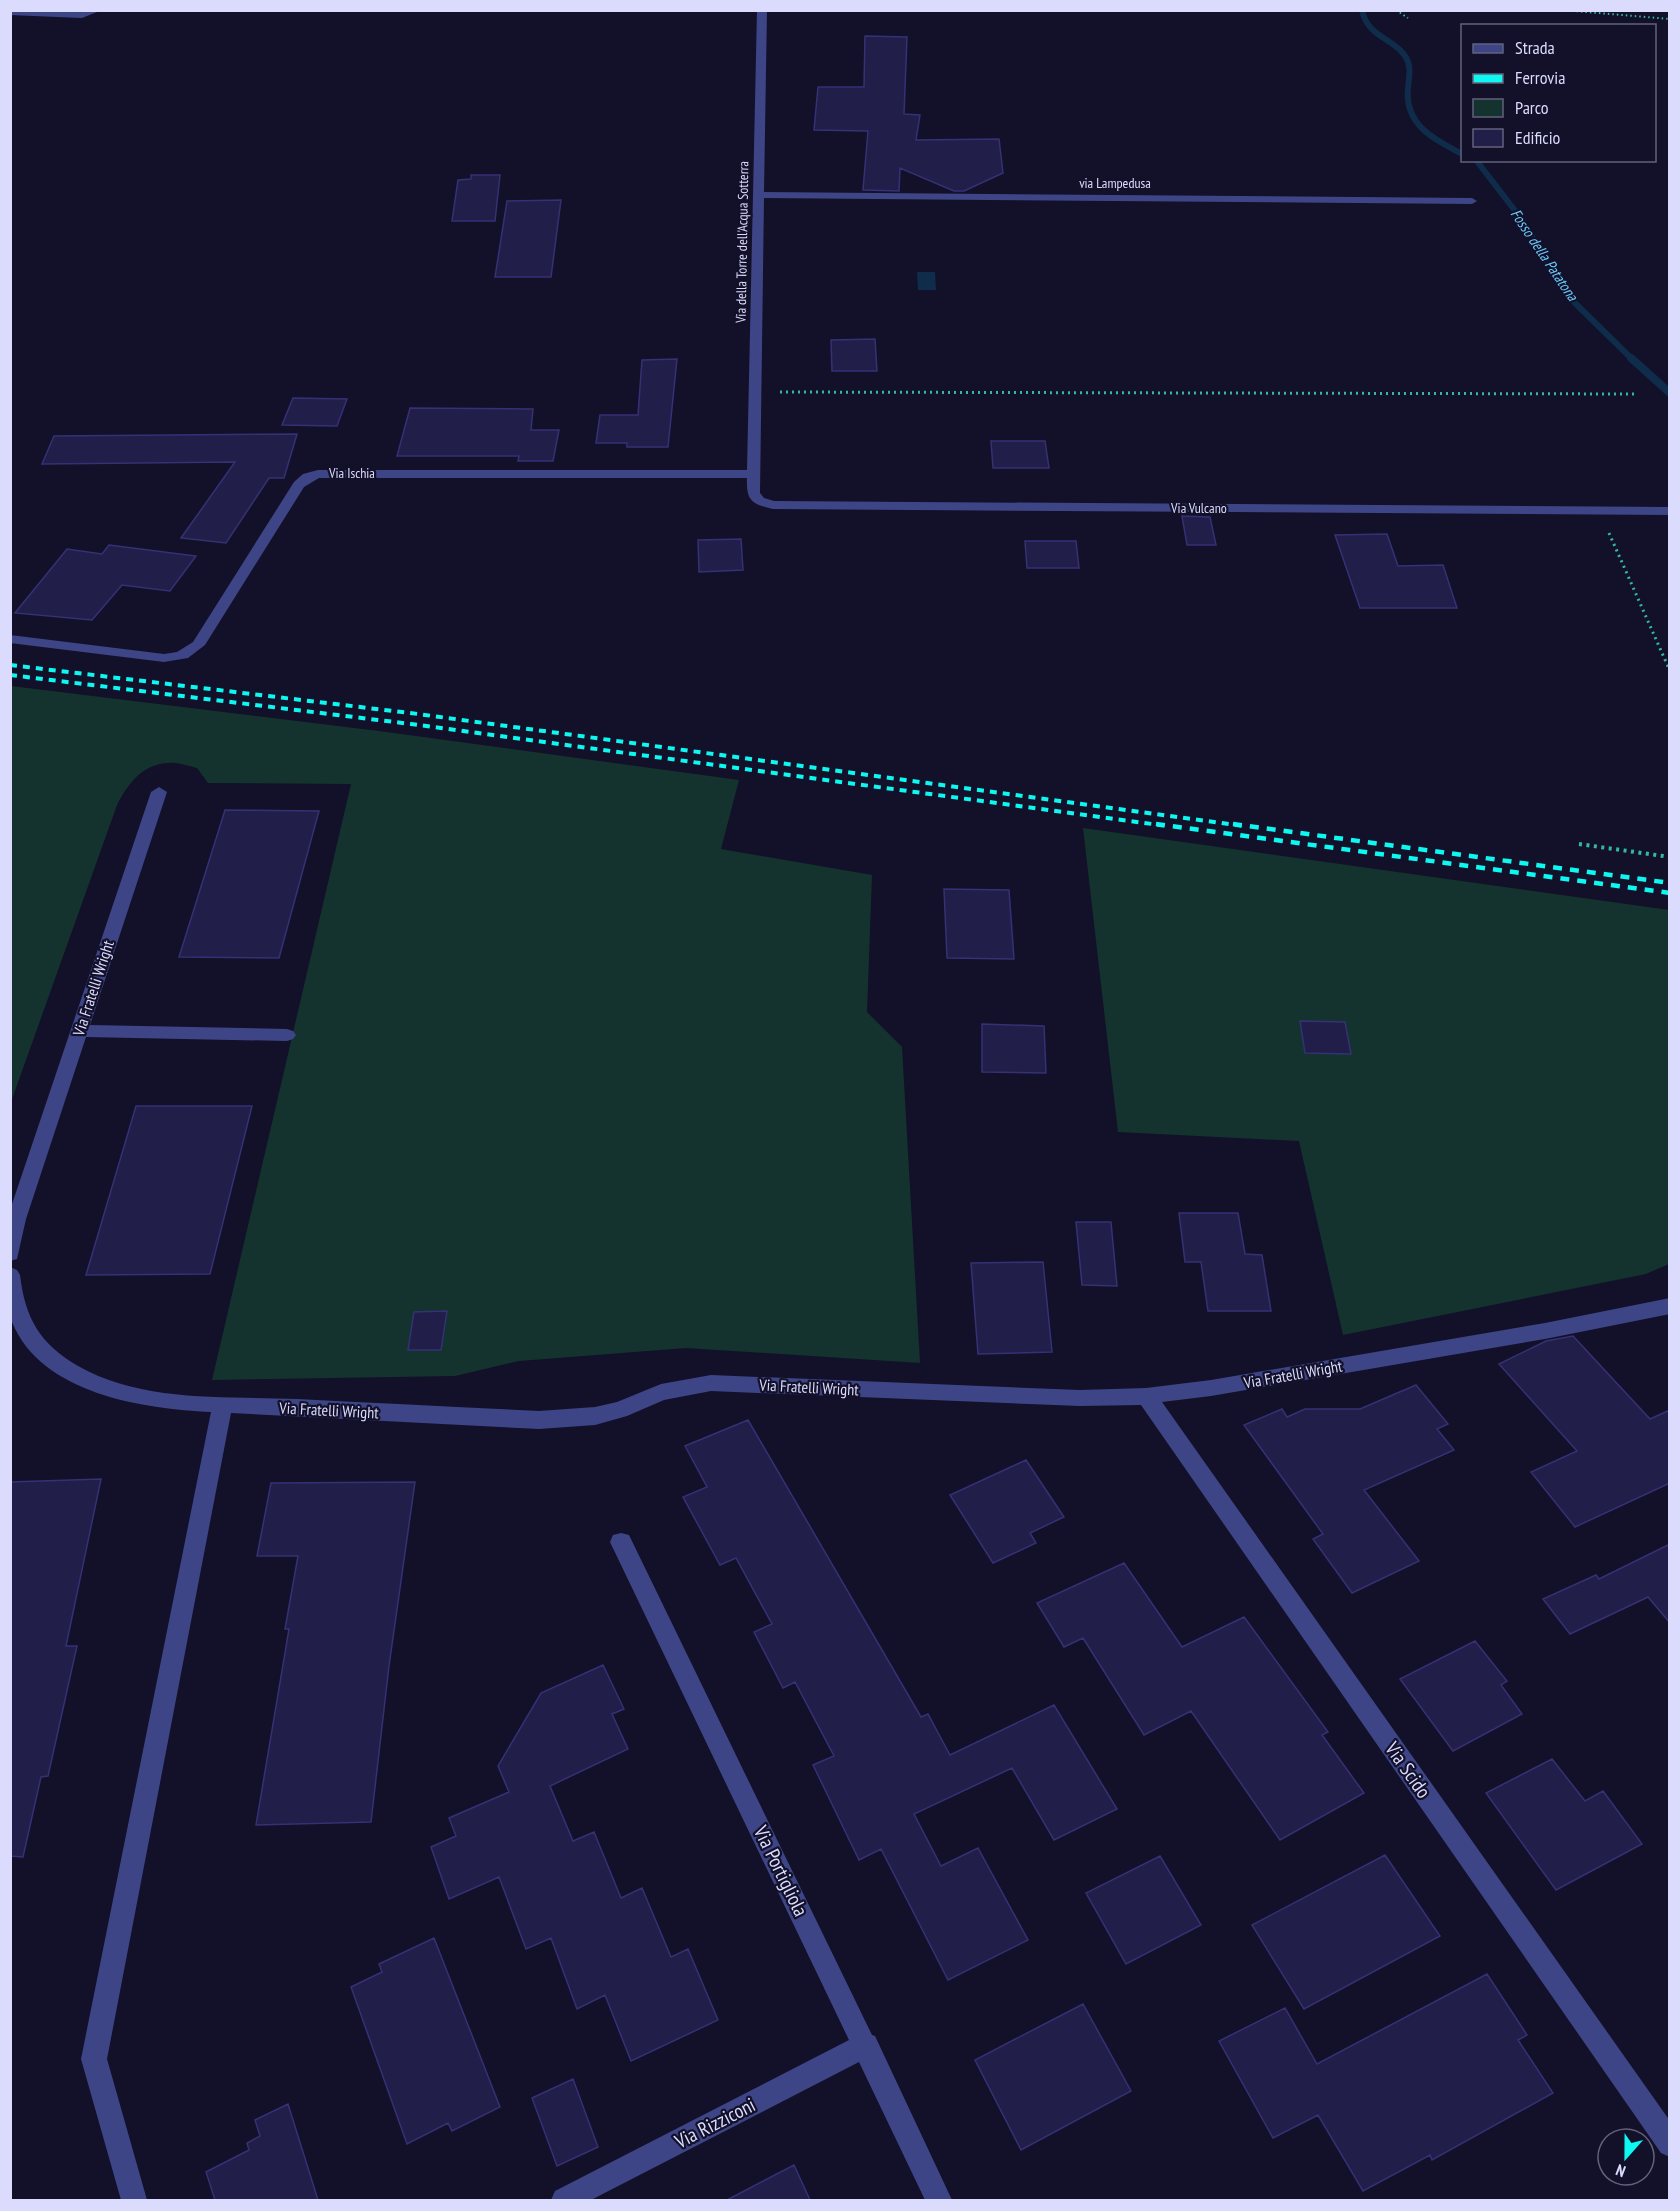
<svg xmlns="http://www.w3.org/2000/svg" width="1680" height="2211" viewBox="0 0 1680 2211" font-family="'PT Sans Narrow',sans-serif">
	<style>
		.green { fill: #14332e }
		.water { fill: #0f2c4b }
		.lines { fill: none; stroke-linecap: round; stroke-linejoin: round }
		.stream-far1 { stroke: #0f2c4b; stroke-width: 6 }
		.stream { stroke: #0f2c4b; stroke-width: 8 }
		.building { fill: #211e4a; stroke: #353175; stroke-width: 1.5 }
		.path-far2 { stroke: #34b89f; stroke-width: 2; stroke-dasharray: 1.5 3; stroke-linecap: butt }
		.path-far1 { stroke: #34b89f; stroke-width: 3; stroke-dasharray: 2 4; stroke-linecap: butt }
		.path { stroke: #34b89f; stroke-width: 4; stroke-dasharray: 3 4.5; stroke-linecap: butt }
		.minor { fill: #3e4587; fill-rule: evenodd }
		.rail-far1 { stroke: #0df8f0; stroke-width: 4; stroke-dasharray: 7 6; stroke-linecap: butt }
		.rail { stroke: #0df8f0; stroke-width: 4.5; stroke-dasharray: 9 8; stroke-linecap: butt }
		.labels { text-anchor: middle; stroke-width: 4.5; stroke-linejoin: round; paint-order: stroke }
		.far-street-label { font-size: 14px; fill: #dbdbfe; stroke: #121129 }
		.far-water-label { font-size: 15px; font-style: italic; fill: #6ccbfb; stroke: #121129 }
		.street-label { font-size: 16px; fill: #dbdbfe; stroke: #121129 }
		.near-street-label { font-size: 20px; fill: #dbdbfe; stroke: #121129 }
	</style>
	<rect width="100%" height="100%" fill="#121129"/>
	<path class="green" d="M 11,686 L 379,731 L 739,780 L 721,849 L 872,875 L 867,1012 L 902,1047 L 920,1363 L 686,1348 L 519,1361 L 455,1376 L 212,1380 L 351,784 L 208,783 L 197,768 C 188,766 177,762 169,763 C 143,763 127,785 117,805 L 11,1102 Z
		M 1083,828 L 1669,910 L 1669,1264 L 1646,1274 L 1343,1335 L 1299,1141 L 1118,1132 Z"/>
	<path class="water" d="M 917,272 L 935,272 L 936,290 L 918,290 Z"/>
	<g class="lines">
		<path class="stream-far1" d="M 1362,10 C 1367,37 1395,39 1405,56 C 1412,66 1409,76 1408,88 C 1404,125 1434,139 1462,154
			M 1476,160 L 1523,221 L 1552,272 L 1574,302 L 1633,360"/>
		<path class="stream" d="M 1631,358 L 1670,393"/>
	</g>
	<path class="building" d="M 865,36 L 907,37 L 904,114 L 920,115 L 916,140 L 999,139 L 1003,173 L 964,191 L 954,191 L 900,168 L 899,191 L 863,190 L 868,131 L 814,130 L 818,87 L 864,87 Z
		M 471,175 L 500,175 L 495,221 L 452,221 L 458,180 L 471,179 Z
		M 561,200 L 551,277 L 495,277 L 507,201 Z
		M 875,339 L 877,371 L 832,371 L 831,340 Z
		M 677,359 L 668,447 L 627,447 L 627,443 L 596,443 L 600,415 L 638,415 L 642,360 Z
		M 293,398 L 347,399 L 337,426 L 282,425 Z
		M 410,408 L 533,409 L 531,430 L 559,430 L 553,461 L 518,461 L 519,456 L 397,456 Z
		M 297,434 L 284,478 L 269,478 L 226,543 L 181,538 L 235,462 L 42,464 L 54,436 Z
		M 991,441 L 1045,441 L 1049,468 L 993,468 Z
		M 1182,516 L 1210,517 L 1216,545 L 1187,545 Z
		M 1387,534 L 1398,566 L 1443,565 L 1457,608 L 1360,608 L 1335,535 Z
		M 741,539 L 743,570 L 699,572 L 698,540 Z
		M 1025,541 L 1076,541 L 1079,568 L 1027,568 Z
		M 109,545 L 196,556 L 170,591 L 122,585 L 92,620 L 15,613 L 67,549 L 102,554 Z
		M 225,810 L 319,811 L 279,958 L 179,957 Z
		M 944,889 L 1009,890 L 1014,959 L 947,958 Z
		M 1300,1021 L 1345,1022 L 1351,1054 L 1305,1053 Z
		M 982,1024 L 1044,1026 L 1046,1073 L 982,1072 Z
		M 136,1106 L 252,1106 L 210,1274 L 86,1275 Z
		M 1179,1213 L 1238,1213 L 1245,1254 L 1262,1255 L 1271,1311 L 1208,1311 L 1201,1262 L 1185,1262 Z
		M 1076,1222 L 1111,1222 L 1117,1286 L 1082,1285 Z
		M 1043,1262 L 1052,1352 L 978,1354 L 971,1263 Z
		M 447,1311 L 441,1350 L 408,1350 L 414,1312 Z
		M 1573,1336 L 1650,1419 L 1670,1410 L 1670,1483 L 1575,1527 L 1531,1472 L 1577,1451 L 1499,1364 L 1546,1341 Z
		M 1416,1385 L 1448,1424 L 1437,1429 L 1454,1450 L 1364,1490 L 1419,1561 L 1352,1593 L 1313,1539 L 1323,1534 L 1244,1425 L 1282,1409 L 1287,1417 L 1305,1409 L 1360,1409 Z
		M 748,1420 L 921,1717 L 928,1714 L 950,1755 L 1054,1705 L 1117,1809 L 1054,1840 L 1012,1768 L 914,1814 L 941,1866 L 978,1848 L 1028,1940 L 948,1980 L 881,1849 L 859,1860 L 813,1765 L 834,1756 L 795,1682 L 783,1688 L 754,1632 L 772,1624 L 736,1558 L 720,1565 L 683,1497 L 707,1487 L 685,1446 Z
		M 1026,1460 L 1064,1517 L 1030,1533 L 1036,1543 L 993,1563 L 950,1495 Z
		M 101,1479 L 66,1646 L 77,1646 L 48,1776 L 41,1777 L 23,1857 L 10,1856 L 10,1482 Z
		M 415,1482 L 389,1666 L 371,1822 L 256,1825 L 289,1629 L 285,1629 L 298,1556 L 257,1556 L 271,1483 Z
		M 1670,1544 L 1670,1623 L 1648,1597 L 1570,1634 L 1543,1599 L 1596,1575 L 1599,1579 Z
		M 1124,1563 L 1182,1647 L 1244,1617 L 1328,1732 L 1322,1735 L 1364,1793 L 1280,1840 L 1191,1711 L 1144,1735 L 1083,1638 L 1064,1647 L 1037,1603 Z
		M 1475,1641 L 1507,1681 L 1501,1685 L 1522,1714 L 1453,1751 L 1400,1679 Z
		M 603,1665 L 624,1709 L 612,1714 L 628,1749 L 550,1786 L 573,1841 L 594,1832 L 621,1898 L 642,1888 L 671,1957 L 688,1949 L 718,2020 L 631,2061 L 605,1995 L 577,2009 L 551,1938 L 526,1949 L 499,1877 L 449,1899 L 431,1847 L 456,1836 L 449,1818 L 509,1792 L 498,1766 L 541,1693 Z
		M 1552,1759 L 1585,1801 L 1603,1791 L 1642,1844 L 1556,1890 L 1486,1793 Z
		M 1385,1855 L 1440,1936 L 1304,2009 L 1252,1925 Z
		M 1160,1856 L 1201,1925 L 1126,1964 L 1086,1893 Z
		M 434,1938 L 500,2107 L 452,2131 L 448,2123 L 407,2144 L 351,1987 L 382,1972 L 379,1964 Z
		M 1487,1974 L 1527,2035 L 1518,2040 L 1553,2093 L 1432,2160 L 1430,2155 L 1363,2191 L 1318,2115 L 1273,2138 L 1219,2041 L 1285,2008 L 1317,2064 Z
		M 1083,2004 L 1131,2091 L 1021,2150 L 975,2060 Z
		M 573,2079 L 598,2147 L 557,2166 L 532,2098 Z
		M 288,2104 L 318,2200 L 215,2200 L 206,2172 L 249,2150 L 247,2143 L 260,2136 L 255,2120 Z
		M 794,2165 L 810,2200 L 727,2200 Z"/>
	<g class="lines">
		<path class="path-far2" d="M 1396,10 L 1408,18
			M 1563,10 L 1670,19"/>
		<path class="path-far1" d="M 780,392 L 1635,394
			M 1609,533 L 1670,671"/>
		<path class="path" d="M 1579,844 L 1670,857"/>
		<path class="minor" d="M 10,10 L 102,10 L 82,18 L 10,15 Z
			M 757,10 L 767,10 L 764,192 L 1472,198 L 1477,201 L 1472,204 L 764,198 L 760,493 L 764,498 L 774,501 L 1670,507 L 1670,515 L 773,509 C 752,504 746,501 747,478 L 319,478 L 304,487 L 205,645 L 188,658 L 164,662 L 10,643 L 10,635 L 164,654 L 177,652 L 193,642 L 294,482 L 303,474 L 318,470 L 747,470 Z
			M 159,787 L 167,792 L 90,1025 L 287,1029 L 293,1031 L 296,1035 L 293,1039 L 287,1041 L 86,1037 L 26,1219 L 17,1259 L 10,1261 L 10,1210 L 151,792 Z
			M 10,1267 L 17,1270 L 20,1275 C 25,1318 40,1344 78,1366 C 143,1403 226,1396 297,1399 C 378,1403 458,1407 539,1411 L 595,1407 L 617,1402 L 661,1384 L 711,1375 L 1080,1390 L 1146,1388 L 1211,1380 L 1545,1323 L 1670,1298 L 1670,1314 L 1545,1339 L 1211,1396 L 1162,1402 L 1670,2121 L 1670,2157 L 1661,2153 L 1141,1405 L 1080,1406 L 711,1391 L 664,1400 L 627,1416 L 595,1425 L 539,1429 L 231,1413 L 107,2059 L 147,2200 L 121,2200 L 81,2059 L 211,1412 C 144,1409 41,1394 12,1322 C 7,1310 10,1282 10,1267 Z
			M 621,1533 L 629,1535 L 872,2035 L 875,2036 L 952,2200 L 925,2200 L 859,2062 L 591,2200 L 551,2200 L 555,2191 L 849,2040 L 610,1542 L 613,1535 Z"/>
		<path class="rail-far1" d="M 10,665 L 418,714 L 1244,826
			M 10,675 L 411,724 L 1167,826"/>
		<path class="rail" d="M 1156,824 L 1670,893
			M 1233,824 L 1670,883"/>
	</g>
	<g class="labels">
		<g class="far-street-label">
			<text x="1115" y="188">via Lampedusa</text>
			<text transform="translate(742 242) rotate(-89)" y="5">Via della Torre dell'Acqua Sotterra</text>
			<text x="352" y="478">Via Ischia</text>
			<text x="1199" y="513">Via Vulcano</text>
		</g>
		<g class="far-water-label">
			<text transform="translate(1544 255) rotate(56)" y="5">Fosso della Patatona</text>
		</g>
		<g class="street-label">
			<text transform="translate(93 988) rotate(-72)" y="6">Via Fratelli Wright</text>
			<text transform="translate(1293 1374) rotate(-10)" y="6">Via Fratelli Wright</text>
			<text transform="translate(809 1387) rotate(3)" y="6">Via Fratelli Wright</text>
			<text transform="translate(329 1410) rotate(3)" y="6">Via Fratelli Wright</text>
		</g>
		<g class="near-street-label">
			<text transform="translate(1408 1770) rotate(55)" y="7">Via Scido</text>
			<text transform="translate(781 1871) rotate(64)" y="7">Via Portigliola</text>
			<text transform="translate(715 2123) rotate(-27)" y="7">Via Rizziconi</text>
		</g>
	</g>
	<rect width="1680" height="2211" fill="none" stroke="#dbdbfe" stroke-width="24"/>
	<rect x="1461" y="24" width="195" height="138" fill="#121129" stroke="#62627e" stroke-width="1.5"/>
	<rect x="1473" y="44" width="30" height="9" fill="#3e4587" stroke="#62627e" stroke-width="1.5"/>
	<text x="1515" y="54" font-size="18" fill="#dbdbfe">Strada</text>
	<rect x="1473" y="74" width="30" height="9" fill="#0df8f0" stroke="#62627e" stroke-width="1.5"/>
	<text x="1515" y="84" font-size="18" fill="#dbdbfe">Ferrovia</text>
	<rect x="1473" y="99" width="30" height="18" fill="#14332e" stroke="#62627e" stroke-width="1.5"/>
	<text x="1515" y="114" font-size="18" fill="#dbdbfe">Parco</text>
	<rect x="1473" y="129" width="30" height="18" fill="#211e4a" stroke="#62627e" stroke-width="1.5"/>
	<text x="1515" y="144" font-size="18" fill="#dbdbfe">Edificio</text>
	<g transform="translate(1626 2157) rotate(201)"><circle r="28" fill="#121129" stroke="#62627e" stroke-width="1.5"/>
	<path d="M0-4.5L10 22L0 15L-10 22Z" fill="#0df8f0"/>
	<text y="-9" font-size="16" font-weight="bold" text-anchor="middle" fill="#dbdbfe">N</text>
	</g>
</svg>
